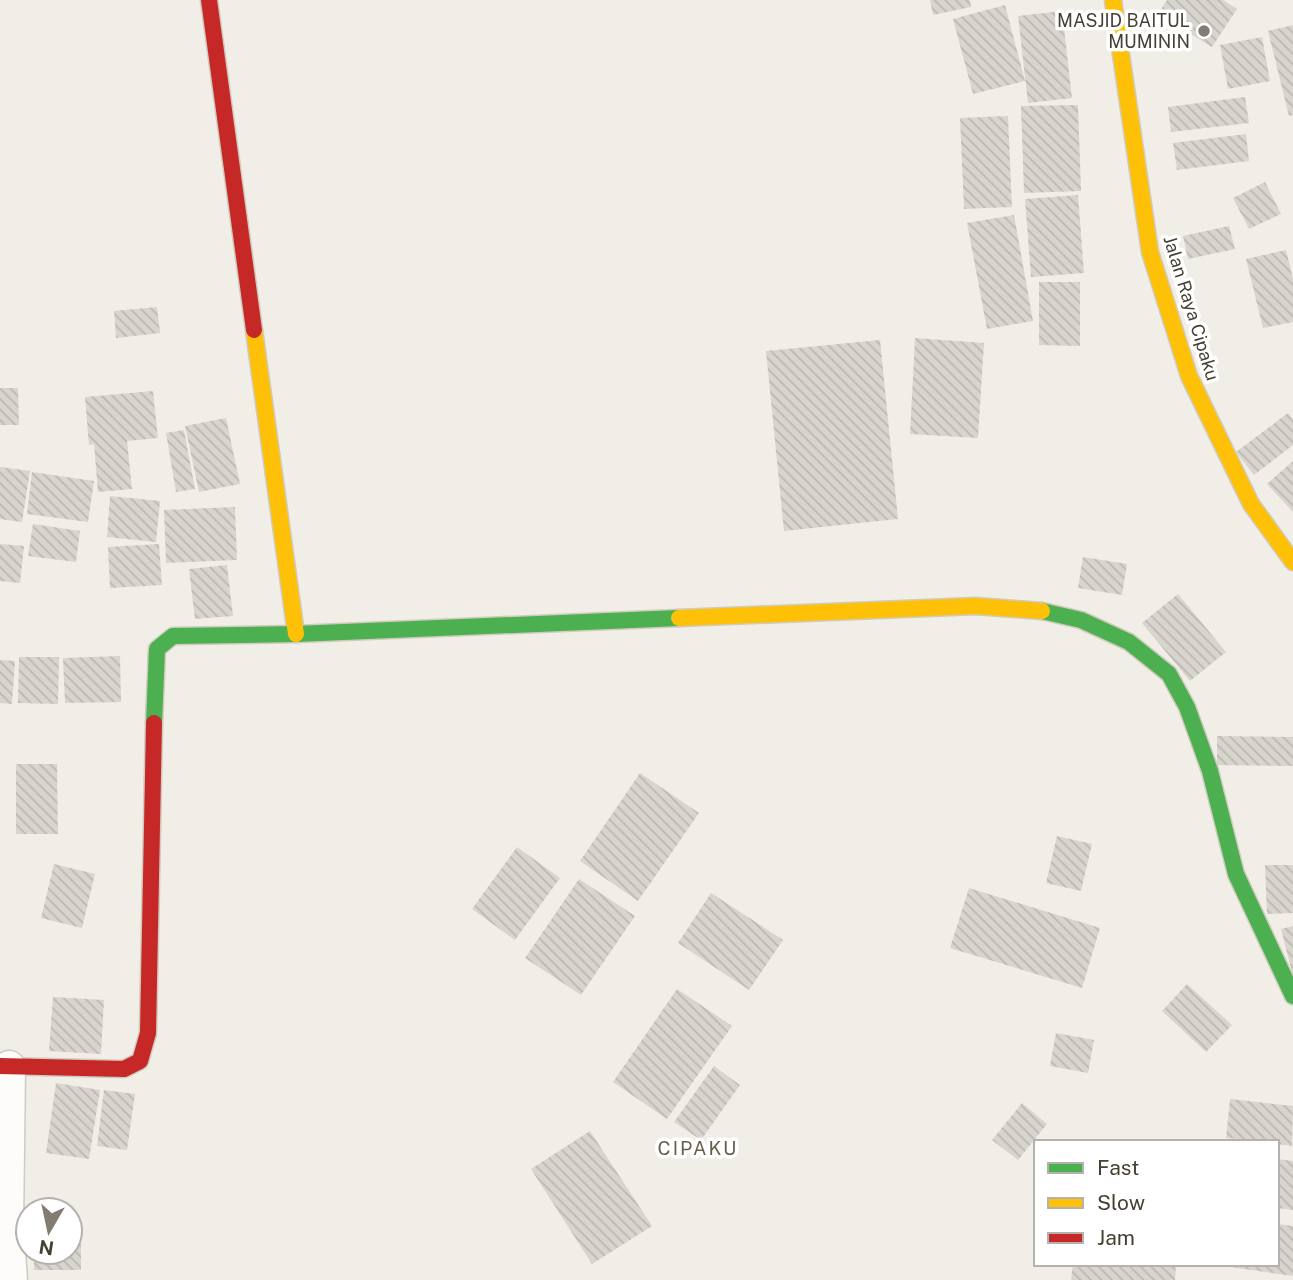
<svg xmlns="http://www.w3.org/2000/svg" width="1293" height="1280" viewBox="0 0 1293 1280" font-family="'Public Sans',sans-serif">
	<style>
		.building { fill: url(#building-back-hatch) }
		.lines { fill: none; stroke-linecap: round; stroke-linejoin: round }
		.street-casing { stroke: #cecbc5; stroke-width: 35 }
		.fast-casing { stroke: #d0cbbd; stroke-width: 19 }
		.slow-casing { stroke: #d0cbbd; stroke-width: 19 }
		.jam-casing { stroke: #d0cbbd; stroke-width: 19 }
		.street { stroke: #fdfcfb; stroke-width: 32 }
		.fast { stroke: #4caf50; stroke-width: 16 }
		.slow { stroke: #ffc107; stroke-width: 16 }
		.jam { stroke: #c62828; stroke-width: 16 }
		.poi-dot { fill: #827c72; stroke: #fff; stroke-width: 2.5 }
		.labels { text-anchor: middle; stroke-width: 7; stroke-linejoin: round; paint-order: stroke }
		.poi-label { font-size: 18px; fill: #463f33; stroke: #fff; text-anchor: end }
		.street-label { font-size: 18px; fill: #463f33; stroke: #fff }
		.neighbourhood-label { font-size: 19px; letter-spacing: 2px; fill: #6a5e49; stroke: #fff }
	</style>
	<defs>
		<pattern id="building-back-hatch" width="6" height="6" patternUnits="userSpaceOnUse" patternTransform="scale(1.75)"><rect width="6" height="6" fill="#d8d5ce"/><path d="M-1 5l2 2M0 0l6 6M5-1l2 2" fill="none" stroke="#bbb8b1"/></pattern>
	</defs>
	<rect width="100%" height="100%" fill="#f0eee7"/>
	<path class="building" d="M 930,0 L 970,0 L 971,7 L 933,15 Z
		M 1167,0 L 1223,0 L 1237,9 L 1212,47 L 1158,14 Z
		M 1005,5 L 1025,81 L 973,94 L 953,19 Z
		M 1062,11 L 1072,98 L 1028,103 L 1018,16 Z
		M 1293,25 L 1293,115 L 1289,116 L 1268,31 Z
		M 1262,37 L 1270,81 L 1228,89 L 1220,45 Z
		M 1245,97 L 1249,123 L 1171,132 L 1168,107 Z
		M 1078,105 L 1081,191 L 1024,193 L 1021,106 Z
		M 1008,116 L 1012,207 L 964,209 L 960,118 Z
		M 1246,134 L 1249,161 L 1177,170 L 1173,143 Z
		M 1265,182 L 1281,214 L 1249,229 L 1233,198 Z
		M 1078,195 L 1084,273 L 1031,277 L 1025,199 Z
		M 1014,215 L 1033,321 L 987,329 L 967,223 Z
		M 1229,226 L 1235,249 L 1188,259 L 1183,236 Z
		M 1286,250 L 1293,279 L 1293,322 L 1263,328 L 1246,259 Z
		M 1039,282 L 1080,282 L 1080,346 L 1039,345 Z
		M 157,307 L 160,333 L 116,338 L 114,311 Z
		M 915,338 L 984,343 L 978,438 L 910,434 Z
		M 880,340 L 898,519 L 784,531 L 766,351 Z
		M 0,388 L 18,388 L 19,425 L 0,425 Z
		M 153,391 L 158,438 L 127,441 L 132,489 L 98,492 L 94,444 L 89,445 L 85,397 Z
		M 1288,413 L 1293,420 L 1293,445 L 1254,475 L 1236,452 Z
		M 226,418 L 240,484 L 199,492 L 185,426 Z
		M 184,430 L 195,489 L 176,492 L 166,433 Z
		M 1293,461 L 1293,512 L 1267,484 Z
		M 0,467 L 30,471 L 22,522 L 0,519 Z
		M 32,472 L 94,481 L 88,522 L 27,514 Z
		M 110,496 L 160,501 L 156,542 L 107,537 Z
		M 235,507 L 237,560 L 166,563 L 164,510 Z
		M 33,524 L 80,531 L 76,562 L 28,556 Z
		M 0,544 L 24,546 L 20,583 L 0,581 Z
		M 159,544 L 162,585 L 110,588 L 108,547 Z
		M 1083,557 L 1127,564 L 1122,595 L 1078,588 Z
		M 227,565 L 233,616 L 195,619 L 189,569 Z
		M 1178,594 L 1226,652 L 1190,681 L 1142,623 Z
		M 120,656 L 121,702 L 65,703 L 63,658 Z
		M 19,657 L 59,657 L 58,704 L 18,703 Z
		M 0,660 L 15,661 L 12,704 L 0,703 Z
		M 1217,736 L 1293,737 L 1293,766 L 1217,765 Z
		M 16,764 L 57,764 L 58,834 L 16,834 Z
		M 640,773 L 699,813 L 638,901 L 580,861 Z
		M 1057,836 L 1092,844 L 1081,891 L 1046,883 Z
		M 517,847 L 560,878 L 515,940 L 472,909 Z
		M 54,864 L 95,874 L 82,928 L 41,918 Z
		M 1265,865 L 1293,865 L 1293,913 L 1267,914 Z
		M 579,879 L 635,916 L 581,995 L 525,958 Z
		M 969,888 L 1100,928 L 1082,988 L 950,948 Z
		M 711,893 L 783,940 L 749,990 L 678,943 Z
		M 1293,926 L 1293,976 L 1281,929 Z
		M 1187,984 L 1232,1025 L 1206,1052 L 1162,1011 Z
		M 677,989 L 732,1026 L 667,1119 L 613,1082 Z
		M 53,997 L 104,1000 L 101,1054 L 49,1051 Z
		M 1056,1033 L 1094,1040 L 1088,1073 L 1050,1066 Z
		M 714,1066 L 740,1085 L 701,1140 L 674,1122 Z
		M 56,1083 L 100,1090 L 89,1159 L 46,1153 Z
		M 104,1090 L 135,1094 L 127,1150 L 97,1146 Z
		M 1230,1099 L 1293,1106 L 1292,1146 L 1277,1144 L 1277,1142 L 1226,1138 Z
		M 1022,1103 L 1047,1124 L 1018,1160 L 992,1140 Z
		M 590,1131 L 652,1226 L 592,1264 L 531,1169 Z
		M 1277,1159 L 1293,1161 L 1293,1210 L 1277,1208 Z
		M 70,1224 L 81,1224 L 81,1270 L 34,1270 L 34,1252 L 70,1252 Z
		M 1277,1224 L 1293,1226 L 1293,1276 L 1224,1266 L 1277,1264 Z
		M 1073,1264 L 1176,1264 L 1175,1280 L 1071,1280 Z"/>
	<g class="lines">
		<defs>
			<path id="street" d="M 9,1067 L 7,1227 L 11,1280"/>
			<path id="fast" d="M 1042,611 L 1081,620 L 1129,642 L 1169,674 L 1187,707 L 1210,771 L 1236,874 L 1293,996
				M 154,723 L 157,649 L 173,636 L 296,634 L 679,618"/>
			<path id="slow" d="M 1113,0 L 1150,252 L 1189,376 L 1251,504 L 1293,562
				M 254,330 L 296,634
				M 679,618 L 976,606 L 1042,611"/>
			<path id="jam" d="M 209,0 L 254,330
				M 0,1066 L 124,1069 L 140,1061 L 148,1033 L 154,723"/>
		</defs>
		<use href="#street" class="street-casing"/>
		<use href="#fast" class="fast-casing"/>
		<use href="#slow" class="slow-casing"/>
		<use href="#jam" class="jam-casing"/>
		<use href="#street" class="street"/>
		<use href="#fast" class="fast"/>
		<use href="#slow" class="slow"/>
		<use href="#jam" class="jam"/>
	</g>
	<circle class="poi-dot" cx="1204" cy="31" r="7"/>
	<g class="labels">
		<g class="poi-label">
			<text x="1190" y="27">MASJID BAITUL<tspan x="1190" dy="21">MUMININ</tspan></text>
		</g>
		<g class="street-label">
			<text transform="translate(1191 308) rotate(73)" y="6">Jalan Raya Cipaku</text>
		</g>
		<g class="neighbourhood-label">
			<text x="698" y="1155">CIPAKU</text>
		</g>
	</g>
	<rect x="1034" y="1140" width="245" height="126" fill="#ffffff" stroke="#b5b2ad" stroke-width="2"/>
	<rect x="1048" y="1163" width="35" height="10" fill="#4caf50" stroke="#b5b2ad" stroke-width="2"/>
	<text x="1097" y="1175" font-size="21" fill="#463f33">Fast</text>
	<rect x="1048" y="1198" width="35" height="10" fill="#ffc107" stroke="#b5b2ad" stroke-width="2"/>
	<text x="1097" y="1210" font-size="21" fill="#463f33">Slow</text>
	<rect x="1048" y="1233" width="35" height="10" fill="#c62828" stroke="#b5b2ad" stroke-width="2"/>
	<text x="1097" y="1245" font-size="21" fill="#463f33">Jam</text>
	<g transform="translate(49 1231) rotate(189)"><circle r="33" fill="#ffffff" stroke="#b5b2ad" stroke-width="2"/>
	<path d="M0-5L12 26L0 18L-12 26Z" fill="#827c72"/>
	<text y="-10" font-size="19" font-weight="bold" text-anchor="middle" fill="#463f33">N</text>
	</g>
</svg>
